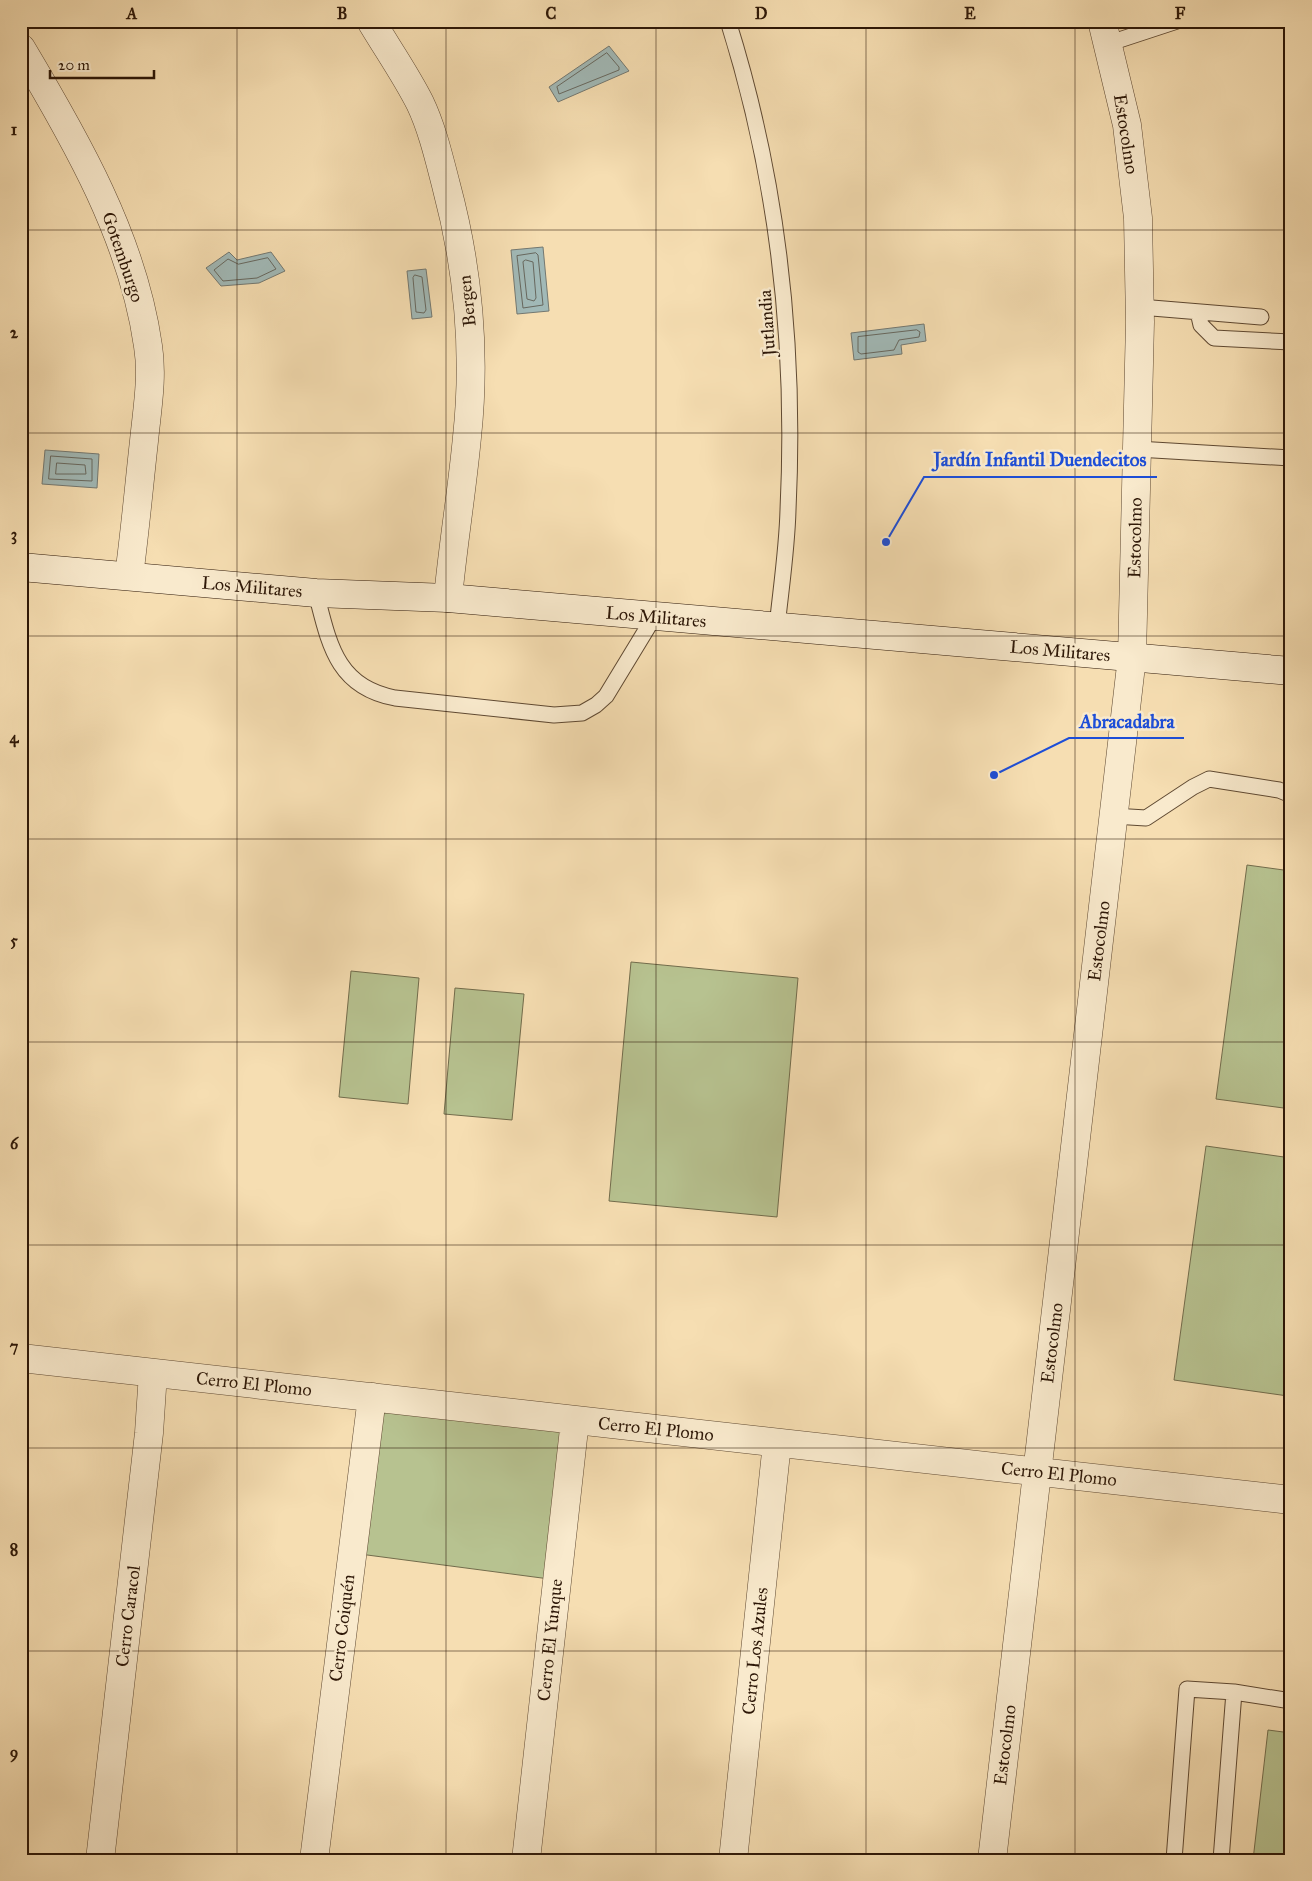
<svg xmlns="http://www.w3.org/2000/svg" width="1312" height="1881" viewBox="0 0 1312 1881" font-family="'IM FELL Great Primer',serif">
	<style>
		.green { fill: #b7c290; stroke: #726c4c }
		.water { fill: #a1b9b7; stroke: #737871 }
		.lines { fill: none; stroke-linecap: round; stroke-linejoin: round }
		.shore { stroke: #67685f; stroke-width: 1 }
		.service-casing { stroke: #5f4932; stroke-width: 17 }
		.minor-casing { stroke: #5f4932; stroke-width: 29 }
		.secondary-casing { stroke: #2d1707; stroke-width: 29 }
		.service { stroke: #f9eacd; stroke-width: 15 }
		.minor { stroke: #f9eacd; stroke-width: 28 }
		.secondary { stroke: #f9eacd; stroke-width: 28 }
		.grid { fill: none; stroke: #2d1707; stroke-width: 1; stroke-opacity: 0.55 }
		.labels { text-anchor: middle; stroke-width: 5; stroke-linejoin: round; paint-order: stroke }
		.street-label { font-size: 18px; fill: #2d1707; stroke: #f9eacd }
		.leader { fill: none; stroke: #1d4ed8; stroke-width: 2 }
		.callout-dot { fill: #1d4ed8; stroke: #f9eacd; stroke-width: 2 }
		.callout-label { font-size: 19px; text-anchor: middle; font-weight: bold; fill: #1d4ed8; stroke: #f9eacd; stroke-width: 5; stroke-linejoin: round; paint-order: stroke }
		.neatline { fill: none; stroke: #2d1707; stroke-width: 2 }
		.grid-label { font-size: 16px; text-anchor: middle; font-weight: bold; fill: #2d1707 }
	</style>
	<rect width="100%" height="100%" fill="#f6deb2"/>
	<filter id="stains"><feTurbulence type="fractalNoise" baseFrequency=".004" numOctaves="4"/><feColorMatrix values="0 0 0 0 .2 0 0 0 0 .09 0 0 0 0 .02 0 0 0 .5 -.17"/></filter>
	<radialGradient id="worn" r=".72"><stop offset=".6" stop-color="#630" stop-opacity="0"/><stop offset="1" stop-color="#630" stop-opacity=".3"/></radialGradient>
	<path class="green" d="M 1247,865 L 1291,871 L 1291,1109 L 1216,1099 Z
		M 631,962 L 798,978 L 777,1217 L 609,1201 Z
		M 351,971 L 419,978 L 408,1104 L 339,1097 Z
		M 455,988 L 524,994 L 512,1120 L 444,1114 Z
		M 1206,1146 L 1291,1158 L 1291,1376 L 1288,1396 L 1174,1380 Z
		M 372,1397 L 575,1420 L 557,1580 L 352,1553 Z
		M 1268,1730 L 1291,1733 L 1291,1860 L 1253,1860 Z"/>
	<path class="water" d="M 609,46 L 629,71 L 558,102 L 549,87 Z
		M 543,247 L 549,311 L 517,314 L 511,250 Z
		M 229,252 L 237,260 L 271,252 L 285,271 L 259,283 L 221,286 L 206,268 Z
		M 426,269 L 432,317 L 412,319 L 407,271 Z
		M 924,324 L 926,341 L 901,345 L 902,354 L 854,360 L 851,333 Z
		M 45,450 L 99,454 L 97,488 L 42,484 Z"/>
	<g class="lines">
		<path class="shore" d="M 607,53 L 619,67 L 619,70 L 559,94 L 557,87 Z
			M 536,253 L 538,255 L 543,305 L 523,308 L 517,256 Z
			M 268,258 L 276,269 L 257,278 L 223,281 L 214,270 L 228,259 L 238,264 Z
			M 526,260 L 533,262 L 536,298 L 534,301 L 527,299 L 523,262 Z
			M 415,275 L 422,277 L 426,310 L 424,313 L 416,312 L 413,278 Z
			M 917,330 L 920,332 L 919,337 L 899,340 L 894,350 L 861,354 L 858,352 L 858,337 Z
			M 51,456 L 92,459 L 92,481 L 49,479 Z
			M 57,463 L 85,465 L 86,474 L 56,474 Z"/>
		<defs>
			<path id="service" d="M 728,21 C 778,180 796,344 788,510 C 787,549 781,588 777,627
				M 1107,44 L 1177,21
				M 1140,307 L 1261,317
				M 1198,312 L 1201,325 L 1214,338 L 1291,342
				M 1137,449 L 1291,458
				M 316,593 C 329,643 336,687 395,698 L 554,715 L 582,713 L 596,705 L 606,696 L 654,617
				M 1113,816 L 1146,818 L 1193,787 L 1209,779 L 1279,790 L 1291,795
				M 1234,1692 L 1291,1701
				M 1174,1860 L 1187,1689 L 1234,1692 L 1221,1860"/>
			<path id="minor" d="M 371,21 C 387,48 406,75 420,103 C 432,128 439,158 446,185 C 468,267 476,353 467,437 C 462,491 453,544 448,598
				M 21,48 C 76,140 133,239 148,346 C 153,377 147,410 144,441 C 139,486 135,531 129,576
				M 21,1358 L 1291,1500
				M 100,1860 L 149,1433 L 153,1373
				M 314,1860 L 372,1397
				M 526,1860 L 575,1420
				M 733,1860 L 777,1443
				M 992,1860 L 1132,657 L 1140,322 L 1138,218 L 1127,125 L 1102,21"/>
			<path id="secondary" d="M 21,567 L 316,593 L 448,598 L 1291,671"/>
		</defs>
		<use href="#service" class="service-casing"/>
		<use href="#minor" class="minor-casing"/>
		<use href="#secondary" class="secondary-casing"/>
		<use href="#service" class="service"/>
		<use href="#minor" class="minor"/>
		<use href="#secondary" class="secondary"/>
	</g>
	<path class="grid" d="M 237,21 L 237,1860M 446,21 L 446,1860M 656,21 L 656,1860M 866,21 L 866,1860M 1075,21 L 1075,1860M 21,230 L 1291,230M 21,433 L 1291,433M 21,636 L 1291,636M 21,839 L 1291,839M 21,1042 L 1291,1042M 21,1245 L 1291,1245M 21,1448 L 1291,1448M 21,1651 L 1291,1651"/>
	<g class="labels">
		<g class="street-label">
			<text transform="translate(1126 134) rotate(81)" y="6">Estocolmo</text>
			<text transform="translate(123 257) rotate(71)" y="6">Gotemburgo</text>
			<text transform="translate(467 301) rotate(-96)" y="6">Bergen</text>
			<text transform="translate(767 323) rotate(-94)" y="6">Jutlandia</text>
			<text transform="translate(1135 538) rotate(-89)" y="6">Estocolmo</text>
			<text transform="translate(252 587) rotate(5)" y="6">Los Militares</text>
			<text transform="translate(656 617) rotate(5)" y="6">Los Militares</text>
			<text transform="translate(1060 651) rotate(5)" y="6">Los Militares</text>
			<text transform="translate(1099 941) rotate(-83)" y="6">Estocolmo</text>
			<text transform="translate(1052 1343) rotate(-83)" y="6">Estocolmo</text>
			<text transform="translate(254 1384) rotate(6)" y="6">Cerro El Plomo</text>
			<text transform="translate(656 1429) rotate(6)" y="6">Cerro El Plomo</text>
			<text transform="translate(1059 1474) rotate(6)" y="6">Cerro El Plomo</text>
			<text transform="translate(128 1616) rotate(-83)" y="6">Cerro Caracol</text>
			<text transform="translate(342 1628) rotate(-83)" y="6">Cerro Coiquén</text>
			<text transform="translate(550 1640) rotate(-84)" y="6">Cerro El Yunque</text>
			<text transform="translate(755 1651) rotate(-84)" y="6">Cerro Los Azules</text>
			<text transform="translate(1005 1745) rotate(-83)" y="6">Estocolmo</text>
		</g>
	</g>
	<path class="leader" d="M886 542L924 477H1157M994 775L1069 738H1184"/>
	<g class="callout-dot">
		<circle cx="886" cy="542" r="5"/>
		<circle cx="994" cy="775" r="5"/>
	</g>
	<g class="callout-label">
		<text x="1040" y="466">Jardín Infantil Duendecitos</text>
		<text x="1127" y="728">Abracadabra</text>
	</g>
	<rect width="1312" height="1881" fill="none" stroke="#f6deb2" stroke-width="55"/>
	<path d="M50 70v8h104v-8" fill="none" stroke="#2d1707" stroke-width="2.5"/>
	<text x="58" y="70" font-size="15" fill="#2d1707" stroke="#f9eacd" stroke-width="4" paint-order="stroke">20 m</text>
	<rect x="28" y="28" width="1256" height="1826" class="neatline"/>
	<g class="grid-label">
		<text x="132" y="19">A</text>
		<text x="342" y="19">B</text>
		<text x="551" y="19">C</text>
		<text x="761" y="19">D</text>
		<text x="970" y="19">E</text>
		<text x="1180" y="19">F</text>
		<text x="14" y="135">1</text>
		<text x="14" y="338">2</text>
		<text x="14" y="540">3</text>
		<text x="14" y="743">4</text>
		<text x="14" y="946">5</text>
		<text x="14" y="1149">6</text>
		<text x="14" y="1352">7</text>
		<text x="14" y="1555">8</text>
		<text x="14" y="1758">9</text>
	</g>
	<rect width="100%" height="100%" filter="url(#stains)"/>
	<rect width="100%" height="100%" fill="url(#worn)"/>
</svg>
